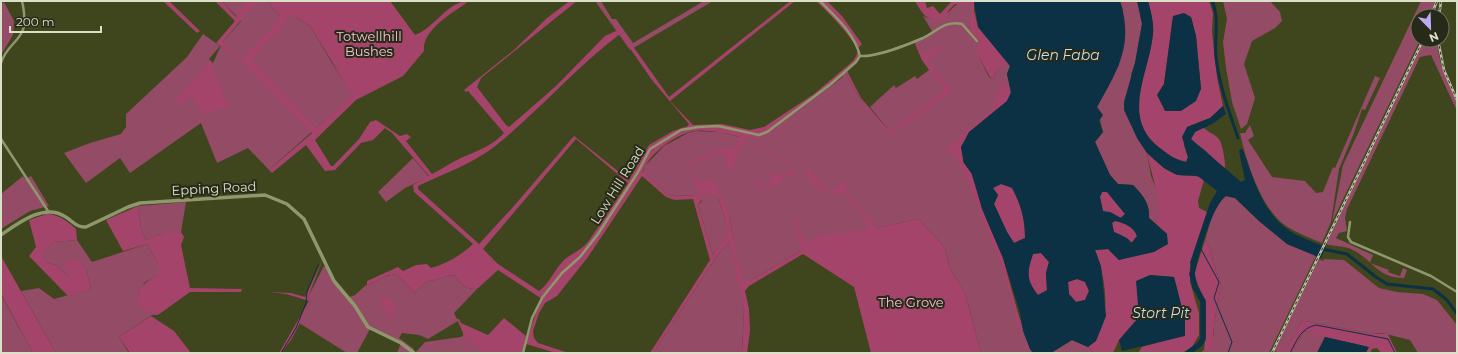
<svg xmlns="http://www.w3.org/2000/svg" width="1458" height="354" viewBox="0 0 1458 354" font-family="Montserrat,sans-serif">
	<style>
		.green { fill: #934b66 }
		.forest { fill: #a5446b; fill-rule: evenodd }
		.water { fill: #0c3044; fill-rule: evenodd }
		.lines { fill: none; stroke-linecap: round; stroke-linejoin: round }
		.stream { stroke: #0c3044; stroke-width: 1 }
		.canal { stroke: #0c3044; stroke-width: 3 }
		.river { stroke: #0c3044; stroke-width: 5.5 }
		.street { stroke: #8f986c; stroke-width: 2.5 }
		.secondary { stroke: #8f986c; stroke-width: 3.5 }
		.rail-casing { stroke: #bbc0a5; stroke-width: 2.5 }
		.rail { stroke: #272a18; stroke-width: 1; stroke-dasharray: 3; stroke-linecap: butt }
		.labels { text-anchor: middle; stroke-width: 4; stroke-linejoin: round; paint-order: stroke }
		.park-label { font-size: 13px; fill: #f8c2d3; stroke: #272a18 }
		.street-label { font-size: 13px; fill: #dbe0c9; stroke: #272a18 }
		.water-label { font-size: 14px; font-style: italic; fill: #c6deed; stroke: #272a18 }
	</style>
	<rect width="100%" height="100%" fill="#3f451d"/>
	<path class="green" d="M 222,1 L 267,1 L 280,16 L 295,16 L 311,27 L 332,63 L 353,95 L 269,170 L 248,148 L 217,163 L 201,123 L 130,173 L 120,158 L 86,183 L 64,153 L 90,143 L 121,134 L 126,127 L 126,114 L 187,57 L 203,34 L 220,46 L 209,59 L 213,63 L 222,43 L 241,21 Z
		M 595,1 L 601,1 L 612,19 L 616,19 L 633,43 L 704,1 L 713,1 L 630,50 Z
		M 1120,1 L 1136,1 L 1139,5 L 1142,24 L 1135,63 L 1131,74 L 1137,138 L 1147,153 L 1151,176 L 1159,196 L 1159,212 L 1156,224 L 1149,218 C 1150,204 1143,195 1133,185 L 1118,184 L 1110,175 L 1095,142 L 1103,132 L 1097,107 L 1119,65 L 1123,10 Z
		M 1223,1 L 1270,1 L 1280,12 L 1282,21 L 1275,28 L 1252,41 L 1244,64 L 1255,98 L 1247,124 L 1241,129 L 1232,102 L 1226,68 L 1223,42 L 1227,19 Z
		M 1421,1 L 1436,1 L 1430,16 L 1418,16 L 1418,40 L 1420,40 L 1332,222 L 1343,165 Z
		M 4,2 L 14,21 L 13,35 L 1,55 L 1,4 Z
		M 958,3 L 973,4 L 969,30 L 980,42 L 979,57 L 989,77 L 994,79 L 995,73 L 1007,61 L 1010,66 L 1007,74 L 1011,93 L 1006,102 L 988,115 L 961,147 L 963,162 L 971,173 L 1030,349 L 1033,353 L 981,353 L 965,292 L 950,269 L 945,248 L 919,219 L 847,234 L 818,236 L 801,251 L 770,269 L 749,281 L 739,281 L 744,312 L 742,353 L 653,353 L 719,253 L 730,241 L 733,240 L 730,218 L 721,198 L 719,200 C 721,209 729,227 727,234 C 725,241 717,248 713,255 L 698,205 L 702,201 L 696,195 L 668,196 L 643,173 L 645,166 L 664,146 L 688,133 L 695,131 L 720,132 L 739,137 L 748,137 L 774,130 L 780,123 L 843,77 L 842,73 L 844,71 L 860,99 L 890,132 L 870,107 L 894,85 L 896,88 L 915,76 L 917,79 L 929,70 L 922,60 L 914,41 L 927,37 L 933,33 L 923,16 L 928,18 L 941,19 Z
		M 1424,40 L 1436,40 L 1441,64 L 1457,103 L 1457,111 L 1431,55 L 1420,57 L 1347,209 L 1345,218 L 1347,231 L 1339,233 L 1336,238 L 1373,255 L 1370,263 L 1389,270 L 1388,272 L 1400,276 L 1403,268 L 1407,270 L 1404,278 C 1377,278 1373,260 1353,250 C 1344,245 1335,247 1326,244 Z
		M 1375,76 L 1380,78 L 1365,110 L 1362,109 L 1354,133 L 1339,169 L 1331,222 L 1322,243 C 1310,238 1297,233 1286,226 C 1261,209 1246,161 1240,133 L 1245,133 L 1250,125 L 1254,136 L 1248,140 L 1272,177 L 1305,181 L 1316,193 L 1323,192 L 1333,167 L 1335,168 Z
		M 413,158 L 429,177 L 405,188 L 386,202 L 378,192 Z
		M 23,176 L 25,179 L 31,176 L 49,206 L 30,211 L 1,229 L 1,194 Z
		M 1225,196 L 1235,198 L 1259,221 L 1287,244 L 1316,256 L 1269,353 L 1200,353 L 1204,350 L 1209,352 L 1214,335 L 1214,324 L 1221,285 L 1213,262 L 1211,250 L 1205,240 C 1210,224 1213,207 1225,196 Z
		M 186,202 L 181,232 L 160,234 L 146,240 L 141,230 L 138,206 Z
		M 77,240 L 92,262 L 147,244 L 158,263 L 158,275 L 145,282 L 138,294 L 147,311 L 158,315 L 152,315 L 119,337 L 129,353 L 56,353 L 21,291 L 39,288 L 54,299 L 91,289 L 86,269 L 70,278 L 56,265 L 48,263 L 40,255 L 54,242 Z
		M 1319,259 L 1323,261 L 1324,259 L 1344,260 L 1379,288 L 1397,292 L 1423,294 L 1437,300 L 1457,325 L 1457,353 L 1418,353 L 1410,340 L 1382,333 L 1368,333 L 1304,321 L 1301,322 L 1286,353 L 1278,349 L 1273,353 Z
		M 324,266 L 329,271 L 347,298 L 355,295 L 366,285 L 367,286 L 386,276 L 396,274 L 415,293 L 427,281 C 437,281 444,276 454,275 C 461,285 465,289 477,289 L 454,313 L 458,321 L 428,339 L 419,335 L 402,333 L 399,338 L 414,349 L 414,353 L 397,353 L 401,343 L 370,329 L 357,353 L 347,353 L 299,323 L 311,302 L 308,297 Z
		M 1,294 L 1,295 L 33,353 L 1,353 Z
		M 1309,331 L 1325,337 L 1317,353 L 1291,353 L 1304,332 Z
		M 466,333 L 487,353 L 415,353 L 425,342 L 461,337 Z
		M 1072,340 L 1088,347 L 1094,353 L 1051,353 Z"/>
	<path class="forest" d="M 163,1 L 169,1 L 200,31 L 197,33 Z
		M 215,1 L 222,1 L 236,17 L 245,4 L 245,1 L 259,1 L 250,9 L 222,43 L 242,59 L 271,29 L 280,16 L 267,1 L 390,1 L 415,35 C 435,28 447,1 469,1 C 453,13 422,29 424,51 L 403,76 L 356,100 L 315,140 L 331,166 L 333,166 L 359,139 L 370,122 L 376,120 L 400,136 L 407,134 L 411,137 L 406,141 L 432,174 C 442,169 452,162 463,157 C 479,150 492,146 504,133 L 468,91 L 466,92 L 464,90 L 515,49 L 547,18 L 567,3 L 570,1 L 577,1 L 481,78 L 477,87 L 506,125 L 509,127 L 556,86 L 605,36 L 618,30 L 612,22 L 615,21 L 669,97 L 789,2 L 795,1 L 670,101 L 693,125 L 722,124 L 750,130 L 764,127 L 814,94 L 853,61 C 855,58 858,54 857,50 C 854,38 826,10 816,1 L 827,1 L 842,16 L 862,44 L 858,48 L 860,56 L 856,62 L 846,69 L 861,98 L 890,132 L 945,90 L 922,60 L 914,41 L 918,44 L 922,53 L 942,46 L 946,47 L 937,51 L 927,61 L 952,91 L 891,135 L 886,132 L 860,99 L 844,71 L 842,73 L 843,76 L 775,128 L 778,134 L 799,153 L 817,180 L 828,192 C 836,190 840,183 848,182 L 850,184 L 845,188 L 844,191 L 869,217 L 875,228 L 919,219 L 945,248 L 950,269 L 965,292 L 981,353 L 871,353 L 854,287 L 803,254 L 749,286 L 745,291 L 749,309 L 750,331 L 747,353 L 742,353 L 744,312 L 730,241 L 719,253 L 653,353 L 650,353 L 710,260 L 693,199 L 675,200 L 666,197 L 642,176 L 588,257 L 557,296 L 545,303 L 539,313 L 533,331 L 534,338 L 538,343 L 569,353 L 556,353 L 526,344 L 535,315 L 542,299 L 498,270 L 477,289 C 465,289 461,285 454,275 C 444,276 437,281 427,281 L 415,293 L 396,274 L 386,276 L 367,286 L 367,281 L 398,267 L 403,271 L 416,265 L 427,264 L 431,268 C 447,264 461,255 473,244 L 414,192 L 413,185 L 429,176 L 392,133 L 385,128 L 373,140 L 361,143 L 335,170 L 325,171 L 306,145 L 272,173 L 269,170 L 312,133 L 240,59 L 216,43 L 235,21 ZM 288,16 L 295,16 L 311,27 L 352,95 L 316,128 L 251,59 L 279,30 ZM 620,34 L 652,80 L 689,124 L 688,126 L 673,131 L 649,145 L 629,180 L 574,136 L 513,207 L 479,244 L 418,189 L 418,186 C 443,174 472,164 494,147 C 538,112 575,68 620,34 ZM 774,130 L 777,135 L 799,154 L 809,170 L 805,173 C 817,187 822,198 842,192 L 858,209 L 869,229 L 817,236 L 807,244 L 800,232 L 795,216 L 792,217 L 798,234 L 801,251 L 749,281 L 743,281 L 733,240 L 730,218 L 722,197 L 719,200 C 721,209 730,229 726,236 C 722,243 717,248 713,255 L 698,205 L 703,197 L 696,195 L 668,196 L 643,172 C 648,154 675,135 693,131 C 705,129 727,133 739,137 L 738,147 L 717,149 L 689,163 L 698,194 L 708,195 L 720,193 L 716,183 L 707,180 L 698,183 L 692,167 L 693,163 L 720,153 L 726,156 L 727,170 L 733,168 L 738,154 L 748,137 L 763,137 ZM 576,139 L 628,183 L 588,242 C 581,250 573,253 565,259 C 555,268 550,283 539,291 L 498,264 L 483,249 Z
		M 915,1 L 925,1 L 927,8 L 933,6 L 940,14 L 952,1 L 974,1 L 974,11 L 978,27 L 1007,62 L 995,73 L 994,79 L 990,77 L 979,57 L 976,48 L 980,42 L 969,30 L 972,4 L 955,4 L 948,11 L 946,19 C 926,20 925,18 915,1 Z
		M 1148,1 L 1209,1 L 1213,13 L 1212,32 L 1217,77 L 1223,106 L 1210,118 L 1187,127 L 1184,145 L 1188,158 L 1187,162 C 1158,155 1133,129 1138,97 C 1142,76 1151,56 1153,34 C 1154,23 1151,12 1148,1 ZM 1173,17 L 1191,17 L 1196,36 L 1201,89 L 1157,95 L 1164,84 Z
		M 210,61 L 229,108 L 218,109 L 203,115 L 192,96 L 182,104 L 173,103 Z
		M 1003,81 L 1011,93 L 1006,102 L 969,132 L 961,147 L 963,162 L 971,173 L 982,209 L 1003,258 L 1022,328 L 1017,328 L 1015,323 L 1016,313 L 1002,267 L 967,180 L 955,156 L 946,152 L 949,146 L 990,111 Z
		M 1203,127 C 1207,132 1215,134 1219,139 C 1222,142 1226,163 1225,168 C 1217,163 1213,158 1207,152 C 1202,147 1196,145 1191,139 L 1195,132 Z
		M 760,143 L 796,168 L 792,176 L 781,179 L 782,181 L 780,183 L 761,190 L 758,189 L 754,179 L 758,181 L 760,186 L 767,185 L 770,181 L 772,173 L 781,176 L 787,174 L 795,169 L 759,144 Z
		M 1147,153 C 1156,161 1165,171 1176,174 C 1187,178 1192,172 1204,180 L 1198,201 L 1199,208 L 1207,212 L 1190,263 L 1190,282 L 1199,313 L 1199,335 L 1192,347 L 1182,353 L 1138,353 L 1142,347 L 1185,335 L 1185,320 L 1174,277 L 1150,275 L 1139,302 L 1139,317 L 1119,340 L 1113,353 L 1094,353 L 1088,347 C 1114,327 1106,277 1095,250 L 1108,249 L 1119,260 L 1136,255 L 1167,234 L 1156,224 C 1162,197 1152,179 1147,153 Z
		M 1001,184 L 1012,187 C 1021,205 1025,219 1025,238 L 1014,243 L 1007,232 L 994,204 L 998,195 L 993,188 Z
		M 1102,192 L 1107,192 L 1125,214 L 1120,218 L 1110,212 L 1103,212 L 1100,197 Z
		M 138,206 L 141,230 L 146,240 C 156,235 169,230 181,232 L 184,237 L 181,245 L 190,288 L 242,289 L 241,292 L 190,292 L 158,315 L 143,310 L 138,306 C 135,290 145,281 158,275 L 158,263 L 147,244 L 123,251 L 106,220 Z
		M 47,214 C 60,215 67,221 76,229 L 77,240 L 54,242 L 41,255 L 48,263 L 56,265 L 69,277 L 63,262 L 77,259 L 86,269 L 91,289 L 68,296 L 29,256 L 36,247 L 29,220 Z
		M 1115,221 C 1125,223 1134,227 1137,236 L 1131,243 L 1121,235 L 1114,232 L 1112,223 Z
		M 1205,240 L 1211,250 L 1213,262 L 1221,285 L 1214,324 L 1213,348 L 1209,352 L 1204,350 L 1206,333 L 1206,304 L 1194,275 Z
		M 1041,253 L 1049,262 L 1046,273 L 1047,291 L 1038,295 C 1025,279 1026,273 1033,254 Z
		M 1,256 L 56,353 L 33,353 L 1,294 Z
		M 323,259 L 308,297 L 311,302 L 291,340 L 281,353 L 279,353 L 309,301 L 286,294 L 269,292 L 291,293 L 305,297 Z
		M 1077,279 L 1085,281 L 1089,291 L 1085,300 L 1076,302 L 1069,294 L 1068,282 Z
		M 387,297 L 397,305 L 394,309 L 393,318 L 389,317 L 389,313 L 382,308 L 380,300 Z
		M 151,316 L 174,331 L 191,353 L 130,353 L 119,337 Z
		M 504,318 L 526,336 L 522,353 L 487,353 L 475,347 L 466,334 L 469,353 L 467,353 L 463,333 L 457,319 L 459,319 L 461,323 L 488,335 Z
		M 1304,321 L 1368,333 L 1388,334 L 1397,353 L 1381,353 L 1377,348 L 1372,349 L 1370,353 L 1366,353 L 1368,347 L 1317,335 L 1309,331 L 1304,332 L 1291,353 L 1275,353 L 1278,348 L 1286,352 L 1301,322 Z"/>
	<path class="water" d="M 974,1 L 1120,1 C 1134,44 1118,70 1097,107 L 1103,115 L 1099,121 L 1103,132 L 1095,142 L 1110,175 L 1118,184 L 1133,185 C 1143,195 1150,204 1149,218 L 1167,234 L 1168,244 L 1154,252 L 1119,260 L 1108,249 L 1095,250 L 1101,266 L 1106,316 L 1096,341 L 1088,347 L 1072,340 L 1051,353 L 1033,353 L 1030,349 L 1023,331 L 1020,313 L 1003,258 L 982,209 L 972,174 L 964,163 L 961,147 L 969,132 L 1007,101 L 1011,92 L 1007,74 L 1010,66 L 978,27 ZM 1001,184 L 1012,188 C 1021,205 1025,219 1025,238 L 1014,243 L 1007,232 L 994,204 L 998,195 L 993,188 ZM 1102,192 L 1107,192 L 1125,214 L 1121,218 L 1110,212 L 1103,211 L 1100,197 ZM 1115,221 C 1125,223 1134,227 1137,236 L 1132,243 L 1127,238 L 1114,232 L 1112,223 ZM 1041,253 L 1049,262 L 1046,273 L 1047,290 L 1038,295 C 1026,280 1027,272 1033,254 ZM 1077,279 L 1085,282 L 1089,291 L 1085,300 L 1076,302 L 1069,294 L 1068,282 Z
		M 1137,1 L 1148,1 C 1151,12 1154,23 1153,34 C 1149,74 1120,118 1160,148 C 1169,155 1175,160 1186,162 L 1188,157 L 1182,137 L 1187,127 L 1210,118 L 1223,106 L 1226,114 L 1212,124 L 1195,132 L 1191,139 L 1241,182 L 1245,180 L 1239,151 L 1241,149 L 1243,150 C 1254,180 1262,212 1290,231 C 1301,238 1314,242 1326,247 L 1321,258 L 1287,244 L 1259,221 L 1235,198 L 1226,196 C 1211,208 1203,246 1196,265 L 1190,263 L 1210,203 L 1217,191 L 1198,176 L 1177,175 L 1164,168 L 1147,153 L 1137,138 L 1124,110 L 1124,102 L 1135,63 L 1142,24 Z
		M 1184,13 L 1191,17 L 1196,36 L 1201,89 L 1196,101 L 1181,111 L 1165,111 L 1157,95 L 1164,84 L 1173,16 Z
		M 1150,275 L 1174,277 L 1185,320 L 1185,336 L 1122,351 L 1119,340 L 1139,317 L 1136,281 Z
		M 1325,337 L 1369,347 L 1366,353 L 1317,353 Z"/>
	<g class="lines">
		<path class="stream" d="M 1201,249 L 1219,282 L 1214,298 L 1232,342 L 1228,353
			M 281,353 L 296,328 L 306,303 L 307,292 L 318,265
			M 1290,353 C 1297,340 1301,328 1316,325 L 1388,339 L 1395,353"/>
		<path class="canal" d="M 1212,1 C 1220,18 1214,38 1216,57 C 1219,85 1229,111 1238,138
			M 1322,249 L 1347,254 L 1376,277 L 1387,284 L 1433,289 L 1447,300 L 1457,314"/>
		<path class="river" d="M 1188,353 L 1200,344 L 1203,339 L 1203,301 L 1195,287 L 1192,274 L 1195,259"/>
		<path class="street" d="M 820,1 C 835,16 855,34 860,56
			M 860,56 C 876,57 907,45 923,38 C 937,31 946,20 962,24 L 977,41
			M 1,63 C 6,47 16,44 22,32 C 26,24 24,10 22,1
			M 1,139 L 48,211
			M 1350,222 L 1348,237 L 1351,242 L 1431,276 L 1457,292
			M 523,353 L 532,318 L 542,298 L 562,273 L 580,257 L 598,234 L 638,172 L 650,149 L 681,130 L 698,127 L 718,126 L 759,135 L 767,132 L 831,84 L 856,62 L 860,56"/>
		<path class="secondary" d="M 1,235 C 17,224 44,203 64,216 C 72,220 76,228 86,227 L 128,207 L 140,203 L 265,195 L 287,204 L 304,219 L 334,281 L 355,306 L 368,327 L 401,343 L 414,353"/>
		<defs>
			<path id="rail" d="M 1431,16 L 1437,1
				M 1439,16 L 1441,1
				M 1438,40 L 1444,70 L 1457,100
				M 1272,353 L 1423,40"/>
		</defs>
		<use href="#rail" class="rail-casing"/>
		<use href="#rail" class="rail"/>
	</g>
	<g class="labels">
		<g class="park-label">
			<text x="369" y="41">Totwellhill<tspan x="369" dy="15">Bushes</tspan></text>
			<text x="911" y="307">The Grove</text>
		</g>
		<g class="street-label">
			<text transform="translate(617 185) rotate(-58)" y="5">Low Hill Road</text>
			<text transform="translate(214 188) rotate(-3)" y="5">Epping Road</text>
		</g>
		<g class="water-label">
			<text x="1063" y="60">Glen Faba</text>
			<text x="1161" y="318">Stort Pit</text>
		</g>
	</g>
	<rect width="1458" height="354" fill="none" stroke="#dbe0c9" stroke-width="4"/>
	<g transform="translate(1430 28) rotate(157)"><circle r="19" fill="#272a18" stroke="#6f735f"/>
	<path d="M0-3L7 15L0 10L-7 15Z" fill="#bfa9f4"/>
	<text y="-6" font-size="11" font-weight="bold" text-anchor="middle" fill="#dbe0c9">N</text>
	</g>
	<path d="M10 26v6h91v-6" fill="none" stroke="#dbe0c9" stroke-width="2"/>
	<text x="16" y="26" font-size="12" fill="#dbe0c9" stroke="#272a18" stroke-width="3" paint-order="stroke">200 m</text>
</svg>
